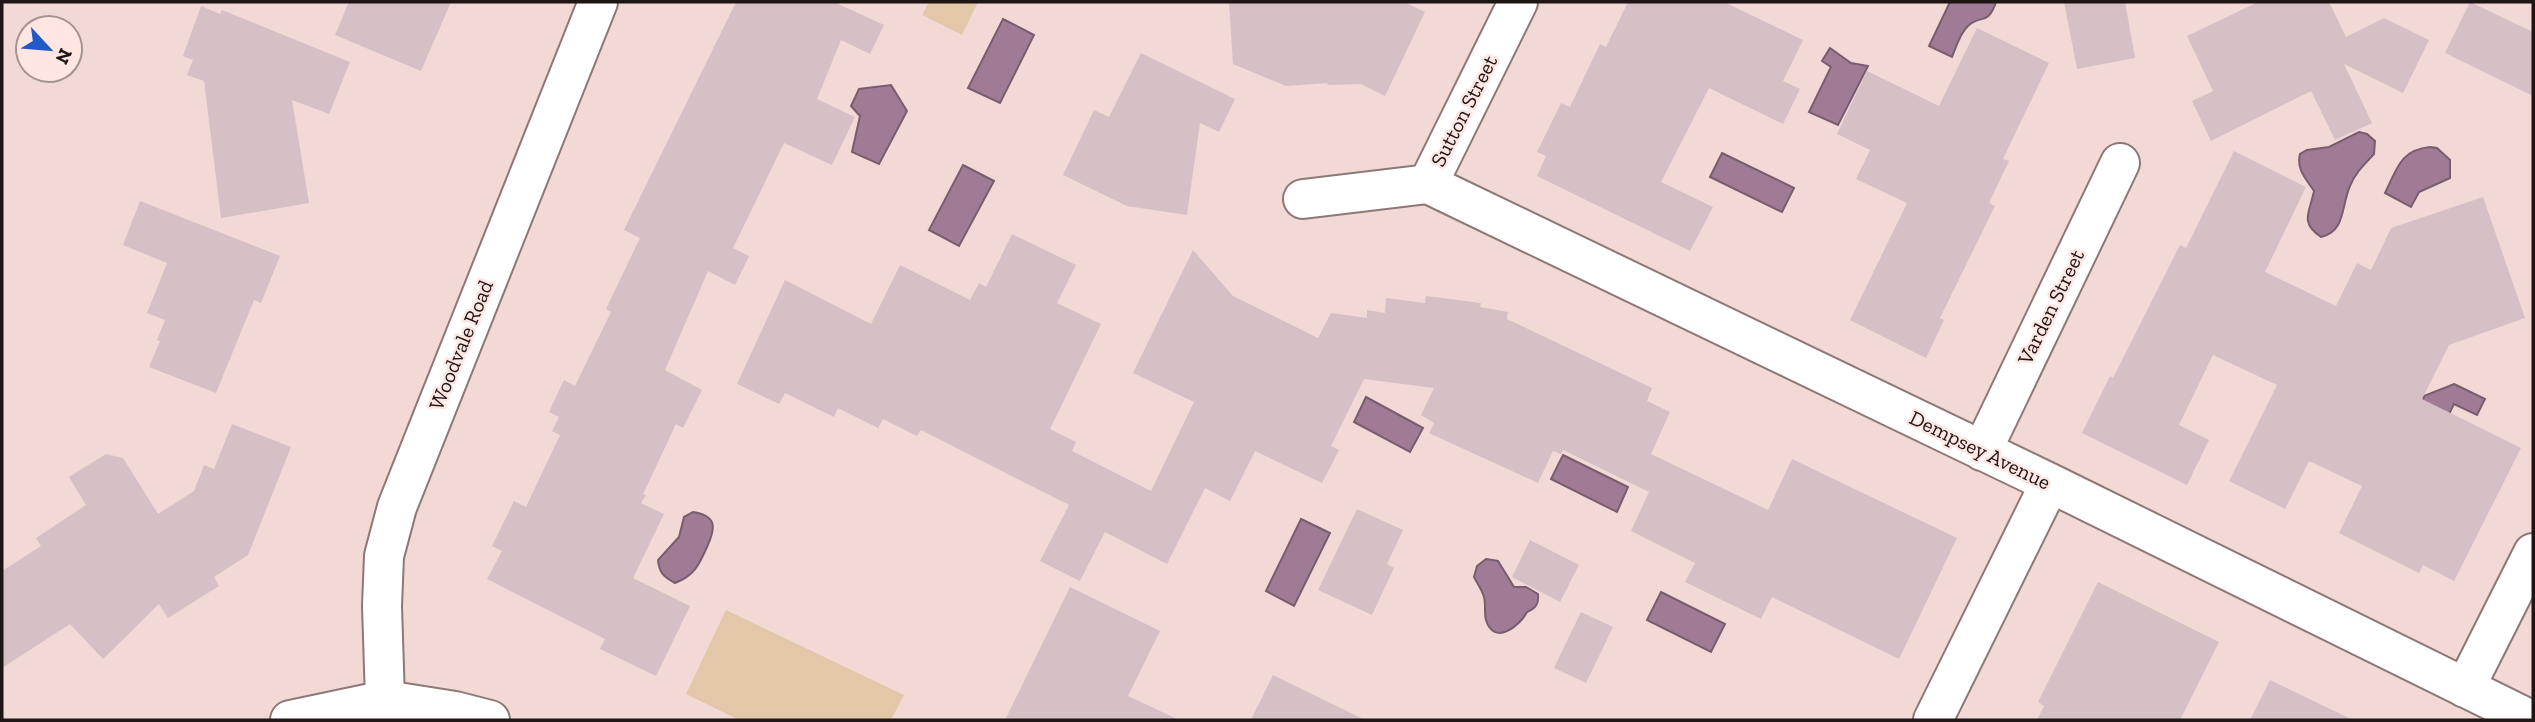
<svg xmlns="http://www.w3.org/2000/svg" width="2535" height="722" font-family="'Zilla Slab',serif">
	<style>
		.green { fill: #e2c8a8 }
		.water { fill: #9f7b96; stroke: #785d6f; stroke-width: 2 }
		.building { fill: #d6bfc5 }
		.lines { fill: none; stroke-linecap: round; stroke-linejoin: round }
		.minor-casing { stroke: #8e7876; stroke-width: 42 }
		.tertiary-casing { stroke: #8e7876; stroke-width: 42 }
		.minor { stroke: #fff; stroke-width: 38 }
		.tertiary { stroke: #fff; stroke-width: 38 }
		.labels { text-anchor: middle; stroke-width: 5; stroke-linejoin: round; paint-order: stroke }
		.street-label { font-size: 21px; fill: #1e1615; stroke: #ffe6e3 }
	</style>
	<rect width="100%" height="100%" fill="#f2d9d6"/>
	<path class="green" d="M 929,2 L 978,2 L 962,35 L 922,15 Z
		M 726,610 L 904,695 L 891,720 L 739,720 L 686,694 Z"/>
	<path class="water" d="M 1950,2 L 1996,2 C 1988,26 1981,14 1968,26 C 1960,33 1956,47 1952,57 L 1929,46 Z
		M 1003,19 L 1034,35 L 1000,103 L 968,88 Z
		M 1830,48 L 1851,63 L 1868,66 L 1838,125 L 1809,112 L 1831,67 L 1822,61 Z
		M 891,85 L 907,111 L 879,164 L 852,152 L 860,116 L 851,106 L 859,89 Z
		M 2359,132 L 2367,134 L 2375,141 L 2374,154 C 2365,164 2355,173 2350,186 C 2341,206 2346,231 2321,237 C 2299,222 2310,212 2314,191 C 2306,179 2296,169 2300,154 L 2307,150 L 2329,147 Z
		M 2430,147 L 2437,148 L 2450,160 L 2450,178 L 2419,192 L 2411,207 L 2385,193 C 2397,169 2400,150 2430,147 Z
		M 1722,153 L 1794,188 L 1782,212 L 1710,177 Z
		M 963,165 L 994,181 L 959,246 L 929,230 Z
		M 2454,384 L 2485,399 L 2477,415 L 2454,404 L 2447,418 L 2422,404 L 2424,396 Z
		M 1366,397 L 1423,428 L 1410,452 L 1354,422 Z
		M 1563,455 L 1628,487 L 1617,512 L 1551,479 Z
		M 693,512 C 717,516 716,527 707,547 C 699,565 694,576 675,583 C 664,577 659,573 658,560 L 679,537 L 684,517 Z
		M 1301,519 L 1330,533 L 1294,606 L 1266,591 Z
		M 1486,559 L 1498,561 L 1514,587 L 1526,587 L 1538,594 C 1539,604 1536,608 1527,612 C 1519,627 1494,646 1486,620 C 1484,613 1486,604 1484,597 C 1482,590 1477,583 1474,577 L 1477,566 Z
		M 1661,592 L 1725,624 L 1711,652 L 1647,620 Z"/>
	<path class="building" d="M 349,2 L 451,2 L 421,71 L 335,35 Z
		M 736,2 L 834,2 L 884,25 L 870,54 L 841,40 L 817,99 L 855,117 L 832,165 L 784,143 L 733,248 L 749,256 L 735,285 L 708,271 L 665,370 L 702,390 L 683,428 L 676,424 L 643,494 L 646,495 L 641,503 L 664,514 L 633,578 L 690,606 L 656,676 L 600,649 L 605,639 L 487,579 L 502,551 L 492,546 L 514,501 L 526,507 L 560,435 L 552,431 L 559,417 L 549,412 L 564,380 L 575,386 L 611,312 L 606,309 L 640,238 L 624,230 Z
		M 1229,2 L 1404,2 L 1425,12 L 1385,96 L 1361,84 L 1327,85 L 1328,83 L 1286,86 L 1233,64 Z
		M 1628,2 L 1724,2 L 1803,40 L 1783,81 L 1800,89 L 1783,124 L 1709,88 L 1661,182 L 1713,207 L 1690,251 L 1537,176 L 1546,156 L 1537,152 L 1561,103 L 1570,107 L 1600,44 L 1606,47 Z
		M 2064,2 L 2125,2 L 2135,58 L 2077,69 Z
		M 2258,2 L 2329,2 L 2346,37 L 2384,18 L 2429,40 L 2403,93 L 2344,64 L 2372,123 L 2335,140 L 2311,91 L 2211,141 L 2192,101 L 2213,91 L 2187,36 Z
		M 2470,2 L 2533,32 L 2533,96 L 2445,53 Z
		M 201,6 L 220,14 L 222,10 L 350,62 L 329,114 L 292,100 L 309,203 L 221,218 L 204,81 L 187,75 L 193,60 L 183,56 Z
		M 1977,28 L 2049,63 L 2003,159 L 2009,161 L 1989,203 L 1995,206 L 1940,318 L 1944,320 L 1926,358 L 1850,320 L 1907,203 L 1856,179 L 1870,150 L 1837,134 L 1867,71 L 1939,106 Z
		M 1141,53 L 1235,99 L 1219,132 L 1200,123 L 1187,215 L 1127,206 L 1063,175 L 1094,110 L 1109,117 Z
		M 2234,151 L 2306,187 L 2265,272 L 2336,306 L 2357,263 L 2371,270 L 2391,228 L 2483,197 L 2525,318 L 2449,345 L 2422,399 L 2521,448 L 2454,581 L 2423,565 L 2419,573 L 2339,533 L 2362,486 L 2309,461 L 2285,509 L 2229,481 L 2277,385 L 2213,355 L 2179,425 L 2209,440 L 2187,485 L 2082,433 L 2110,376 L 2113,378 L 2180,245 L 2186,248 Z
		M 140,201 L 280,256 L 261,303 L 254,300 L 216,393 L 149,367 L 160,341 L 157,340 L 165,320 L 147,313 L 167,263 L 123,245 Z
		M 1012,234 L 1076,265 L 1057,303 L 1101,324 L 1050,429 L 1076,442 L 1072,451 L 1151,491 L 1194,402 L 1133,373 L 1193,250 L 1233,296 L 1318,338 L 1331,313 L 1367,318 L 1367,310 L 1385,313 L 1386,298 L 1425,303 L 1426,296 L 1481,303 L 1480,307 L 1508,312 L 1507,319 L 1652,388 L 1647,401 L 1670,412 L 1651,454 L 1768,510 L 1792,459 L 1957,538 L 1899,659 L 1772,597 L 1761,619 L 1685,582 L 1695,563 L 1631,531 L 1649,492 L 1563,450 L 1561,454 L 1553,451 L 1538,483 L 1429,433 L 1434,423 L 1421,415 L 1434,388 L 1364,379 L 1331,446 L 1339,450 L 1322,483 L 1255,451 L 1230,501 L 1205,488 L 1167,564 L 1105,532 L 1080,581 L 1040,561 L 1069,505 L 921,430 L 917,436 L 883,419 L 878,428 L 838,408 L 834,417 L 785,393 L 779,404 L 737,384 L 785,280 L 871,324 L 900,265 L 970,300 L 979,283 L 986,287 Z
		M 232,424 L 291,447 L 248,555 L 214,577 L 219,586 L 168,618 L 159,604 L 103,659 L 70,624 L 2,668 L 2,571 L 41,546 L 36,538 L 86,505 L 69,477 L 106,454 L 123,458 L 158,514 L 194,491 L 204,465 L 214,469 Z
		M 1357,509 L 1403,530 L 1387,564 L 1394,568 L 1372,615 L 1318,590 Z
		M 1530,540 L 1579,565 L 1560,602 L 1512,577 Z
		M 2098,582 L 2219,642 L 2180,720 L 2037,720 L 2044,706 L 2038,702 Z
		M 1070,587 L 1160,631 L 1128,696 L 1179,720 L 1005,720 Z
		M 1581,612 L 1613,627 L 1586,683 L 1554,668 Z
		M 1273,675 L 1365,720 L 1251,720 Z
		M 2270,680 L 2353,720 L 2250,720 Z"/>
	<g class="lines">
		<g class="minor-casing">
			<path id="minor" d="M 1428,184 L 2050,483 L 2531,720
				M 1303,199 L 1428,184 L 1518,2
				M 1982,451 L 2120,163
				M 2465,688 L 2533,553
				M 490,720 L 455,711 L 385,700 L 382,606 L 384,556 L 397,507 L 598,2
				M 1933,720 L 2050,483"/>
		</g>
		<g class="tertiary-casing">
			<path id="tertiary" d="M 290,720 L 385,700"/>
		</g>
		<use href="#minor" class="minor"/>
		<use href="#tertiary" class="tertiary"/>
	</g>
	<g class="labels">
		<g class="street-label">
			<text transform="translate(1464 111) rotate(-63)" y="7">Sutton Street</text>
			<text transform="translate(2051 307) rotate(-64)" y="7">Varden Street</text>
			<text transform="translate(461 345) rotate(-68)" y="7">Woodvale Road</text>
			<text transform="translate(1980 450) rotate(26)" y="7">Dempsey Avenue</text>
		</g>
	</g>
	<rect width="2535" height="722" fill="none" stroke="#1e1615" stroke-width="7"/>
	<g transform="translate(49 49) rotate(116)"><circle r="33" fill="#ffe6e3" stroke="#a59391" stroke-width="2"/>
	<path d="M0-5L12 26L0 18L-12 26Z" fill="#2159c6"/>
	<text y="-10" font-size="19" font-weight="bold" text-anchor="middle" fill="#1e1615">N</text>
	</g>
</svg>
